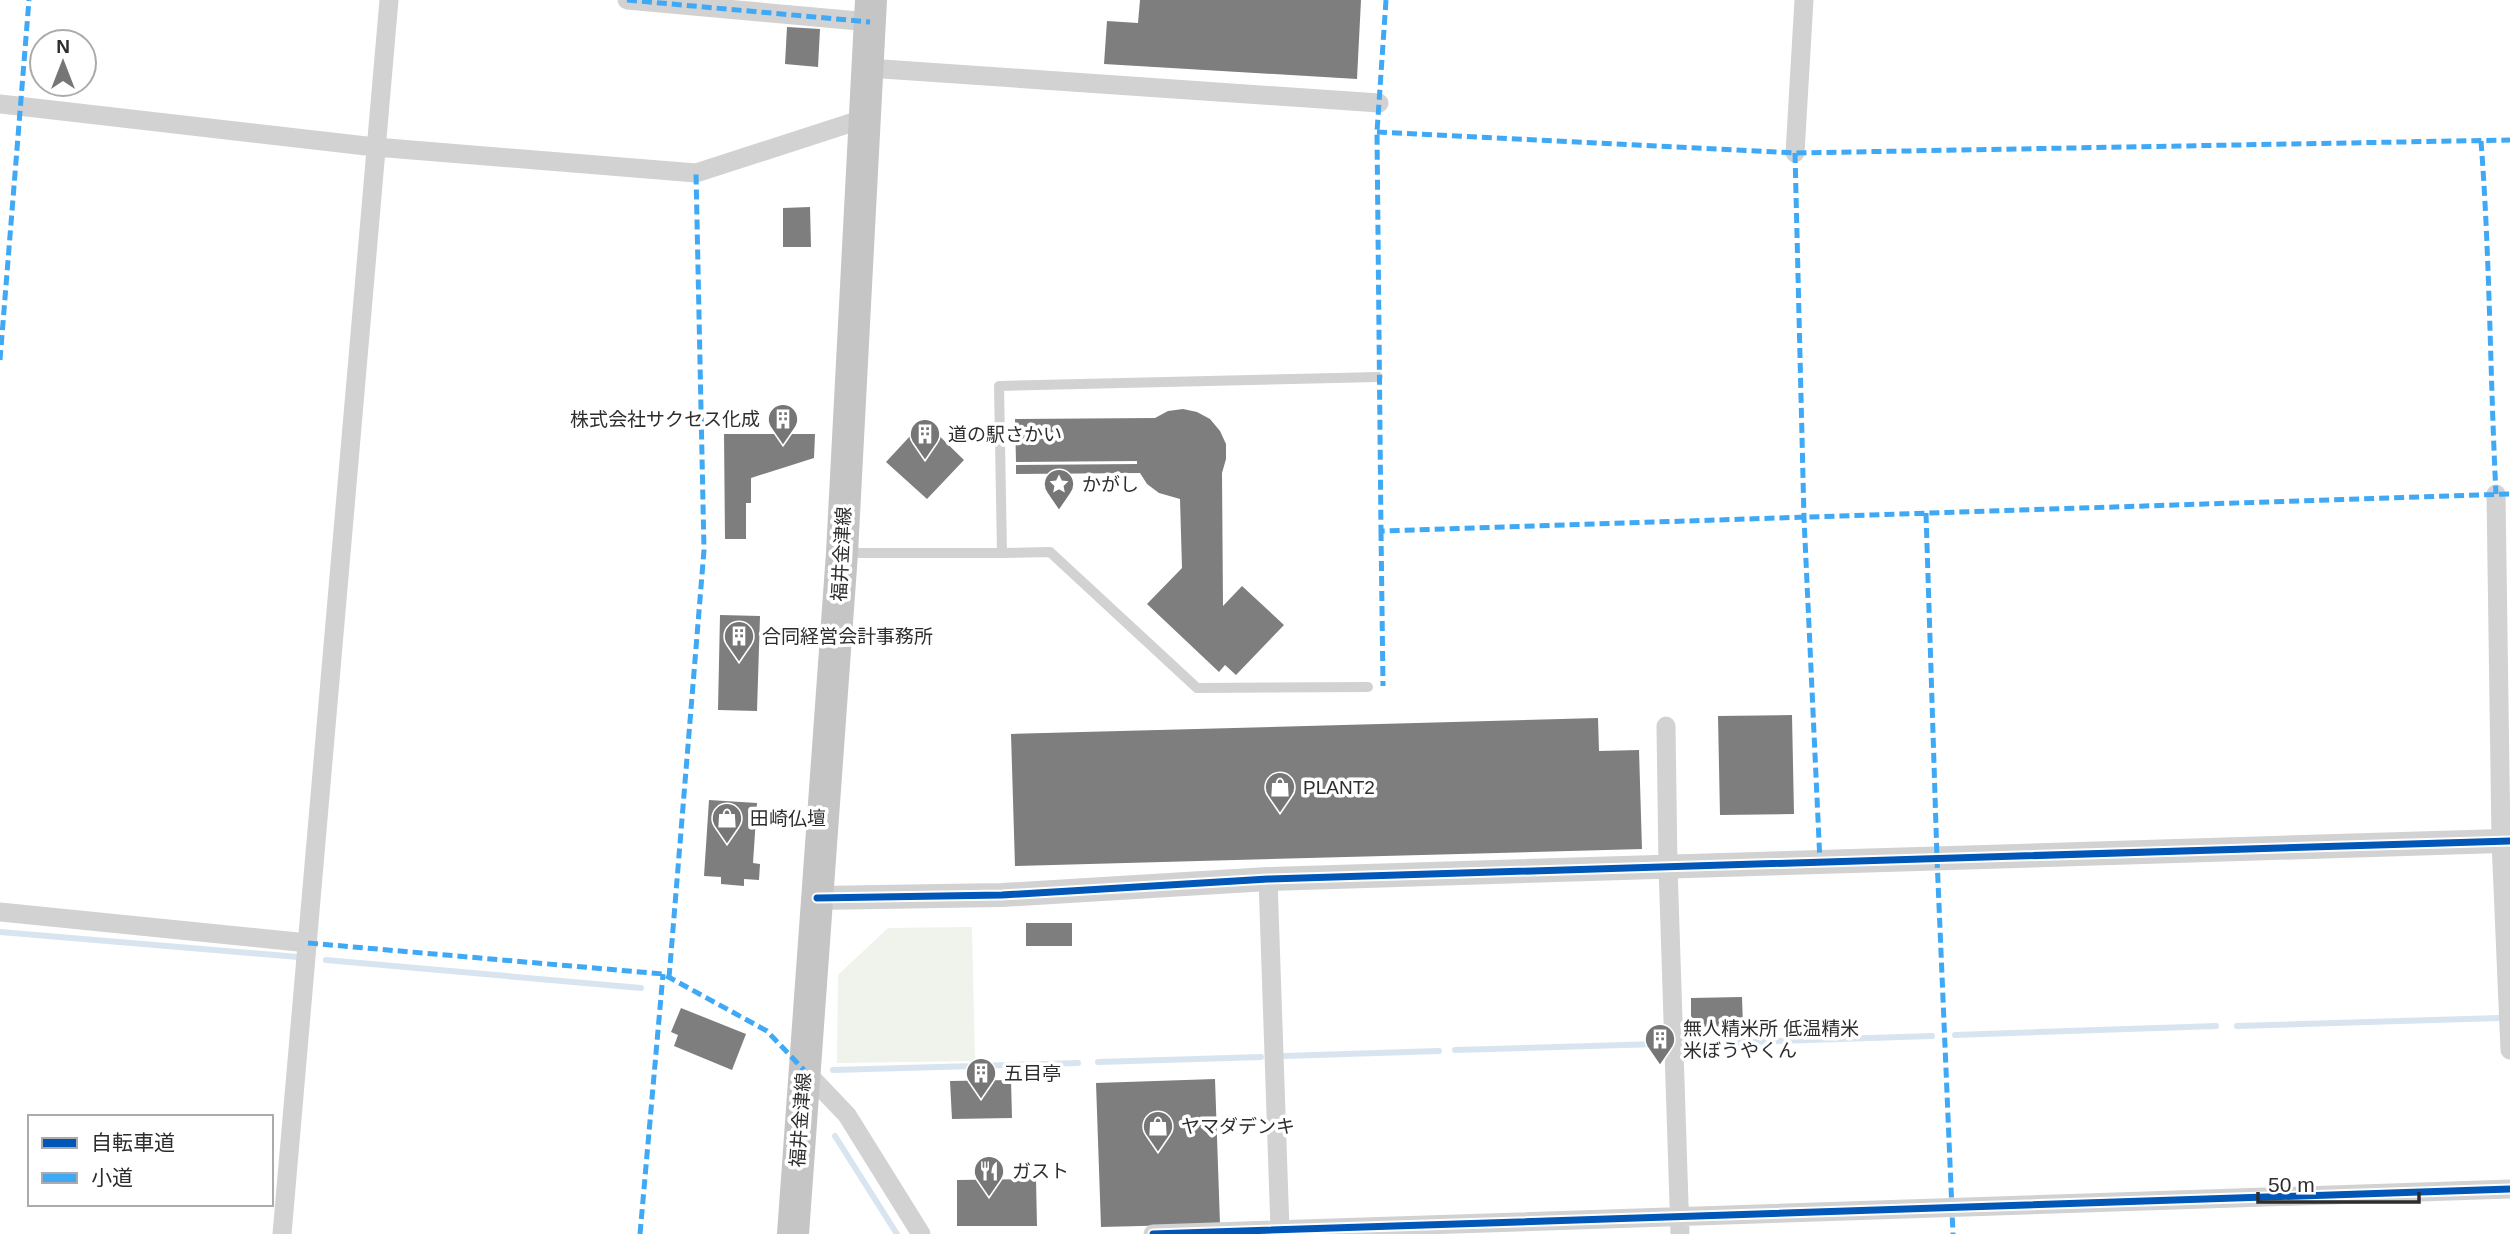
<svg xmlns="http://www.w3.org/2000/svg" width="2510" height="1234" font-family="Helvetica,'Noto Sans JP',sans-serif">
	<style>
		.green { fill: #eff3eb }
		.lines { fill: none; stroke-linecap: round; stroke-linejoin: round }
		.stream { stroke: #d8e5f0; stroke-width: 6 }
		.building { fill: #7e7e7e }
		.service { stroke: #d2d2d2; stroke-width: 10 }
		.minor { stroke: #d2d2d2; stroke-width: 19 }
		.tertiary { stroke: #d2d2d2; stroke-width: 24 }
		.primary { stroke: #c5c5c5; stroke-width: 32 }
		.quiet { stroke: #3fa9f5; stroke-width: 5; stroke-dasharray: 10 5; stroke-linecap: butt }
		.cycleway-casing { stroke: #fff; stroke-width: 11 }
		.cycleway { stroke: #0057b8; stroke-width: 7 }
		.labels { text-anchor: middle; stroke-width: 7; stroke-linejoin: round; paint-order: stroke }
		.poi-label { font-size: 19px; fill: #2d2d2d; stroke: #fff; text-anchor: start }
		.street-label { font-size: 19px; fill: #2d2d2d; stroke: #fff }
	</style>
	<rect width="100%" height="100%" fill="#fff"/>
	<path class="green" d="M 972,927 L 975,1061 L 837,1063 L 838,975 L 888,928 Z"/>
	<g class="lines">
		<path class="stream" d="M 0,932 L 298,957
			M 326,960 L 641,988
			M 2237,1026 L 2499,1018
			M 1955,1035 L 2216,1026
			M 1687,1044 L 1932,1036
			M 1455,1050 L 1658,1044
			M 1284,1056 L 1439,1051
			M 1098,1062 L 1261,1057
			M 833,1070 L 1078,1063
			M 835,1136 L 897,1234"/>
	</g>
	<path class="building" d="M 1140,0 L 1361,0 L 1357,79 L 1104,64 L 1107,21 L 1138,23 Z
		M 787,27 L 820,29 L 818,67 L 785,64 Z
		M 810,207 L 811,247 L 783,247 L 783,208 Z
		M 1183,409 L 1197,412 L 1210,419 L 1220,431 L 1226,444 L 1226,459 L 1222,473 L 1223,606 L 1242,586 L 1284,625 L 1236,675 L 1225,665 L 1219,672 L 1147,604 L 1182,568 L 1180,499 L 1159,493 L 1147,484 L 1140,473 L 1016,474 L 1016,465 L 1137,464 L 1137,461 L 1016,462 L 1015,419 L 1155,418 L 1168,411 Z
		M 924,421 L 964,460 L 927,499 L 886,462 Z
		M 724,434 L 815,434 L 814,458 L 751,478 L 751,503 L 746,503 L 746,539 L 725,539 Z
		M 720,615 L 760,616 L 757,711 L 718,710 Z
		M 1792,715 L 1794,814 L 1720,815 L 1718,716 Z
		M 1598,718 L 1599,751 L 1639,750 L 1642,849 L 1015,866 L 1011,734 Z
		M 709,800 L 757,803 L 753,863 L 760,864 L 759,880 L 744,879 L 744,886 L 721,884 L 721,877 L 704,876 Z
		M 1026,923 L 1072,923 L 1072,946 L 1026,946 Z
		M 1742,997 L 1743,1026 L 1691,1027 L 1691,998 Z
		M 681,1008 L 746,1034 L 732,1070 L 674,1046 L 678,1035 L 671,1032 Z
		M 1215,1079 L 1220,1224 L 1101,1227 L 1096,1083 Z
		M 1011,1080 L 1012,1118 L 952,1119 L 950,1081 Z
		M 1036,1179 L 1037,1226 L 957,1226 L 957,1180 Z"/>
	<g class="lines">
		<path class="service" d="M 845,553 L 1002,553 L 999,386 L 1378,377
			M 1002,553 L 1050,552 L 1197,688 L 1368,687"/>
		<path class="minor" d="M 627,0 L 870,22
			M 868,68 L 1379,103
			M 0,104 L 375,147 L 696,173 L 866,118
			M 1795,153 L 1804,0
			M 2496,494 L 2501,841 L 2510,1050
			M 1666,726 L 1668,866 L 1680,1234
			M 1268,879 L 1280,1230
			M 0,912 L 308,943
			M 804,1070 L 847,1115 L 921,1234
			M 282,1234 L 389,0
			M 1153,1234 L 2510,1189"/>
		<path class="tertiary" d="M 817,898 L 1002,895 L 1268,879 L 2501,841"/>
		<path class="primary" d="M 793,1234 L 842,553 L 871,0"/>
		<path class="quiet" d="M 627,0 L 870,22
			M 1386,0 L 1377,132 L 1381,531 L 2510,494
			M 1377,132 L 1795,153 L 2510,140
			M 2481,141 C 2490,258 2490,376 2496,494
			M 1795,153 L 1804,518 L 1820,862
			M 0,360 L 29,0
			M 1926,513 L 1937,858 L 1953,1234
			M 1381,531 L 1383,686
			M 308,943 L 663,974 L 767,1031 L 804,1070
			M 669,978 L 704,550 L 696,173
			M 640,1234 L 663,974"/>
		<g class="cycleway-casing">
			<path id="cycleway" d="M 817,898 L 1002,895 L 1268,879 L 2510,841
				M 1153,1234 L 2510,1189"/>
		</g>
		<use href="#cycleway" class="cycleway"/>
	</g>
	<defs>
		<g id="building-pin" transform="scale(1.575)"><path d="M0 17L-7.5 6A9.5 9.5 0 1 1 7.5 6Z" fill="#767676" stroke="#fff"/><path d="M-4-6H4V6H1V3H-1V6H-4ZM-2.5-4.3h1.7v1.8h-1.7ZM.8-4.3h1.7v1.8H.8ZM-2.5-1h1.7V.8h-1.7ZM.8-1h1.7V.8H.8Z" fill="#fff"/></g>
		<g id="sight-pin" transform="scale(1.575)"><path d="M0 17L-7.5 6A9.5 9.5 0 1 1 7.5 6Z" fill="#767676" stroke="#fff"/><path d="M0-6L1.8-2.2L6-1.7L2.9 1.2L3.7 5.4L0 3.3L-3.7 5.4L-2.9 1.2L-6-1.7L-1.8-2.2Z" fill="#fff"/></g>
		<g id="shop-pin" transform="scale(1.575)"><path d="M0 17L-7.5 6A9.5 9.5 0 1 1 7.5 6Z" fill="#767676" stroke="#fff"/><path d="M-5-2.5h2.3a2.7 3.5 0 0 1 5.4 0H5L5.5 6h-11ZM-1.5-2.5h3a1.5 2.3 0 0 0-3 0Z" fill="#fff"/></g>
		<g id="restaurant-pin" transform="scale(1.575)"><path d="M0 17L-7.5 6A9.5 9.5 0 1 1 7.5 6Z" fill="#767676" stroke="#fff"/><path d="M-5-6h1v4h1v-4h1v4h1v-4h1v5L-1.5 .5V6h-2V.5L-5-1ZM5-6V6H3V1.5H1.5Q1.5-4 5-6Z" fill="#fff"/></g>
	</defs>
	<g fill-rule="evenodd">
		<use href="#building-pin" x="783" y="419"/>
		<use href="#building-pin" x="925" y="434"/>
		<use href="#sight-pin" x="1059" y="484"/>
		<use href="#building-pin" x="739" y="636"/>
		<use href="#shop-pin" x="1280" y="787"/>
		<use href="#shop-pin" x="727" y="818"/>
		<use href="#building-pin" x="1660" y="1039"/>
		<use href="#building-pin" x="981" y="1073"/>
		<use href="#shop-pin" x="1158" y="1126"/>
		<use href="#restaurant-pin" x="989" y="1171"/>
	</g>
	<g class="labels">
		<g class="poi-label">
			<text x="760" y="426" text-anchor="end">株式会社サクセス化成</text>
			<text x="948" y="441">道の駅さかい</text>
			<text x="1082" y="491">かがし</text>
			<text x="762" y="643">合同経営会計事務所</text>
			<text x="1303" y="794">PLANT2</text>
			<text x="750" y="825">田崎仏壇</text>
			<text x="1683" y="1035">無人精米所 低温精米<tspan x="1683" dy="22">米ぼうやくん</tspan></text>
			<text x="1004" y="1080">五目亭</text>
			<text x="1181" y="1133">ヤマダデンキ</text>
			<text x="1012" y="1178">ガスト</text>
		</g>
		<g class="street-label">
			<text transform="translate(841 554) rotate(-87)" y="7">福井金津線</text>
			<text transform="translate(800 1120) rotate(-86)" y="7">福井金津線</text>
		</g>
	</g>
	<rect x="28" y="1115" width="245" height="91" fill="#ffffff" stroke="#ababab" stroke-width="2"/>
	<rect x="42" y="1138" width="35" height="10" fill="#0057b8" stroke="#ababab" stroke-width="2"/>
	<text x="91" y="1150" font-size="21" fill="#2d2d2d">自転車道</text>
	<rect x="42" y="1173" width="35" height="10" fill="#3fa9f5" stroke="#ababab" stroke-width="2"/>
	<text x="91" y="1185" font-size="21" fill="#2d2d2d">小道</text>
	<g transform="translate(63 63)"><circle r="33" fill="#ffffff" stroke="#ababab" stroke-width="2"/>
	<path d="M0-5L12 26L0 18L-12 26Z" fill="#767676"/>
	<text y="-10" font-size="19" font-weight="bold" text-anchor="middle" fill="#2d2d2d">N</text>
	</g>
	<path d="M2258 1192v10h161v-10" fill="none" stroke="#2d2d2d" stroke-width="3.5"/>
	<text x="2268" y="1192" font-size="21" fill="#2d2d2d" stroke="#ffffff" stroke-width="5" paint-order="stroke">50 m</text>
</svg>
